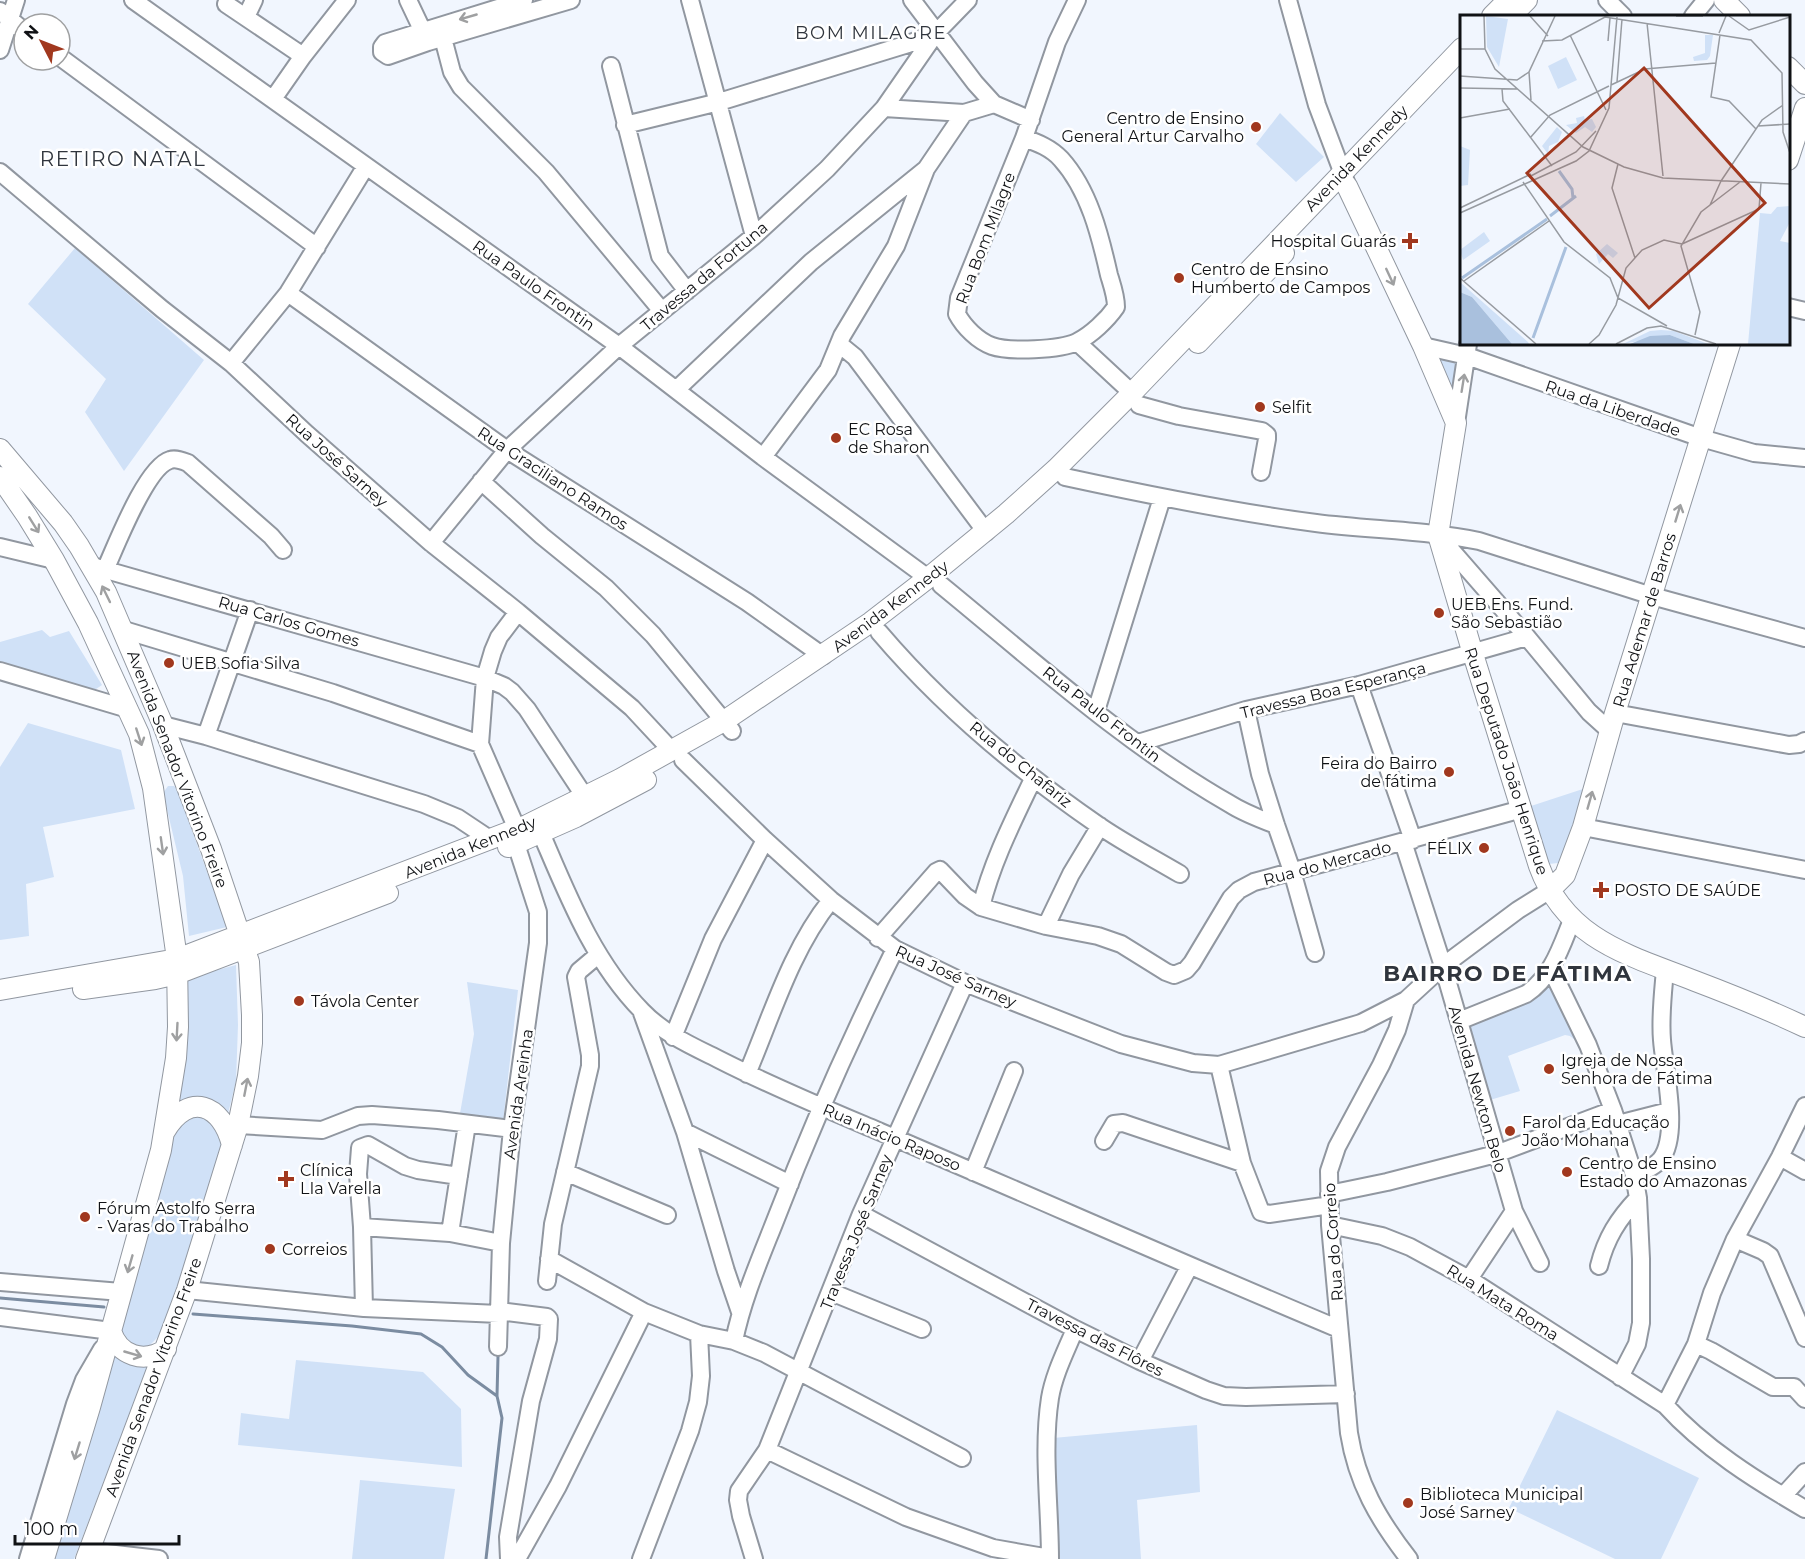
<svg xmlns="http://www.w3.org/2000/svg" width="1805" height="1559" font-family="Montserrat,sans-serif">
	<style>
		.green { fill: #d0e1f7 }
		.lines { fill: none; stroke-linecap: round; stroke-linejoin: round }
		.stream { stroke: #7b8ca1; stroke-width: 3 }
		.minor-casing { stroke: #9197a0; stroke-width: 20 }
		.major-casing { stroke: #9197a0; stroke-width: 22 }
		.minor { stroke: #fff; stroke-width: 16 }
		.major { stroke: #fff; stroke-width: 20 }
		.oneway { stroke: #9fa0a1 }
		.poi-dot { fill: #a1381e; stroke: #fff; stroke-width: 2 }
		.labels { text-anchor: middle; stroke-width: 5; stroke-linejoin: round; paint-order: stroke }
		.poi-label { font-size: 16px; fill: #101215; stroke: #fff; text-anchor: start }
		.street-label { font-size: 16px; fill: #101215; stroke: #fff }
		.neighbourhood-label { font-size: 18px; letter-spacing: 1.5px; fill: #30353d; stroke: #fff }
		.quarter-label { font-size: 20px; letter-spacing: 1.5px; fill: #30353d; stroke: #fff }
		.district-label { font-size: 22px; font-weight: bold; letter-spacing: 1.5px; fill: #30353d; stroke: #fff }
		.inset-river { fill: none; stroke: #a9c0dd; stroke-width: 3 }
		.inset-road { fill: none; stroke: #979ba1; stroke-width: 1.5 }
		.view { fill: #a1381e; fill-opacity: 0.15; stroke: #a1381e; stroke-width: 3 }
		.inset-edge { fill: none; stroke: #101215; stroke-width: 3 }
	</style>
	<rect width="100%" height="100%" fill="#f1f6fe"/>
	<path class="green" d="M 1280,113 L 1324,157 L 1296,182 L 1256,144 Z
		M 75,248 L 204,360 L 124,471 L 85,412 L 106,379 L 28,304 Z
		M 1433,351 L 1460,358 L 1454,396 Z
		M 42,630 L 50,637 L 69,631 L 102,685 L 93,691 L 0,665 L 0,642 Z
		M 28,723 L 121,750 L 135,809 L 43,827 L 54,877 L 26,884 L 29,936 L 0,940 L 0,767 Z
		M 168,786 L 174,786 L 177,789 L 227,927 L 189,936 L 183,876 L 163,793 Z
		M 1589,787 L 1566,862 L 1549,864 L 1531,806 Z
		M 236,965 L 238,1025 L 236,1081 L 227,1118 L 177,1106 L 184,1039 L 187,978 Z
		M 467,982 L 518,990 L 503,1122 L 459,1119 L 474,1034 Z
		M 1549,985 L 1579,1038 L 1575,1040 L 1570,1036 L 1565,1035 L 1508,1056 L 1520,1091 L 1490,1100 L 1466,1028 L 1539,997 L 1546,986 Z
		M 191,1113 L 212,1118 L 223,1150 L 163,1332 L 149,1346 L 134,1348 L 119,1331 L 159,1197 L 172,1140 L 175,1130 Z
		M 114,1350 L 150,1361 L 74,1559 L 54,1559 Z
		M 296,1360 L 423,1372 L 461,1409 L 462,1467 L 238,1445 L 241,1413 L 289,1419 Z
		M 1557,1410 L 1699,1478 L 1661,1559 L 1615,1559 L 1509,1508 Z
		M 1197,1425 L 1200,1492 L 1137,1500 L 1141,1559 L 1057,1559 L 1053,1438 Z
		M 360,1480 L 455,1489 L 444,1559 L 352,1559 Z"/>
	<g class="lines">
		<path class="stream" d="M 0,1298 L 104,1307
			M 193,1314 L 352,1326 L 421,1334 L 442,1347 L 468,1375 L 497,1396
			M 486,1559 L 502,1418 L 497,1396 L 498,1356"/>
		<g class="minor-casing">
			<path id="minor" d="M 133,0 L 619,346 L 763,457 L 928,578
				M 408,0 L 427,40
				M 524,0 L 385,43 L 382,47 L 382,52 L 388,56 L 428,42 L 571,0
				M 690,0 L 754,236
				M 912,0 L 975,83 L 994,104 L 1031,120
				M 1077,0 L 1057,42 L 1024,138 L 959,298 L 957,314 C 964,327 978,341 992,346 C 1009,352 1060,350 1077,342 L 1132,393
				M 1288,0 L 1317,105 L 1346,182
				M 1607,0 L 1623,16
				M 226,4 L 303,56
				M 0,11 L 24,31
				M 1693,16 L 1706,0
				M 246,17 L 254,0
				M 443,38 L 452,72 L 461,87 L 546,172 L 662,311
				M 0,50 L 16,0
				M 60,57 L 317,247
				M 611,66 L 660,256 L 687,291
				M 273,99 L 303,56 L 347,0
				M 884,108 L 964,113 L 994,104
				M 625,125 L 719,102 L 908,44 L 936,33
				M 1024,138 C 1038,143 1051,148 1061,159 C 1089,190 1100,235 1109,275 C 1112,285 1116,296 1116,307 C 1107,320 1091,335 1077,342
				M 0,172 L 162,309 L 231,363 L 307,434 L 431,543 L 518,612 L 632,708 L 672,751
				M 288,293 L 507,450 L 747,602 L 823,656
				M 1788,307 L 1805,311
				M 839,344 L 855,357 L 986,532
				M 1423,346 L 1467,356 L 1701,438 L 1754,453 L 1805,458
				M 231,363 L 288,293 L 366,166
				M 676,390 L 811,262 L 926,169 L 964,113
				M 1139,405 L 1179,416 L 1262,431 L 1267,435 L 1267,439 L 1261,472
				M 1456,423 L 1468,344
				M 763,457 L 828,370 L 842,336 L 896,246 L 926,169
				M 1065,477 C 1148,495 1232,512 1316,523 C 1370,530 1426,530 1479,541 L 1652,596 L 1805,638
				M 481,481 L 542,536 L 606,588 L 653,635 L 732,731
				M 1439,536 L 1527,637 L 1589,712 L 1610,731
				M 431,543 L 507,450 L 619,346 L 754,236 L 827,169 L 884,108 L 936,33 L 968,0
				M 0,547 L 54,560
				M 92,566 L 485,678 L 504,686 L 512,692 L 527,709 L 585,797
				M 105,570 C 116,546 146,467 170,460 C 176,458 183,461 188,463 L 271,536 L 283,550
				M 941,585 C 1034,661 1125,744 1230,804 C 1244,813 1260,819 1276,825
				M 124,630 L 333,693 L 480,744
				M 879,632 C 942,706 1018,770 1098,825 C 1124,843 1153,858 1180,874
				M 0,671 L 128,709
				M 1359,685 L 1413,840
				M 1246,710 L 1260,774 L 1276,825 L 1292,871 L 1315,953
				M 1096,711 L 1162,498
				M 1615,713 L 1789,745 L 1799,744 L 1805,741
				M 163,725 L 206,736 L 424,804 L 458,818 L 491,840
				M 206,736 L 250,610
				M 1138,743 L 1246,710 L 1359,685 L 1527,637
				M 683,760 L 765,840 L 831,900 L 895,949 L 965,983 L 1121,1044 L 1193,1063 L 1219,1065 L 1361,1023 L 1406,1000
				M 1583,827 L 1805,870
				M 517,829 L 480,744 L 485,678 L 493,651 L 499,637 L 518,612
				M 541,833 C 568,896 593,961 642,1011 C 664,1034 692,1046 720,1060 C 771,1086 824,1108 876,1130 C 1031,1196 1184,1264 1339,1329
				M 1403,842 L 1443,966 L 1514,1211 L 1540,1263
				M 981,907 C 992,862 1013,821 1033,779
				M 1046,926 L 1071,874 L 1100,826
				M 878,938 L 936,872 L 940,870 L 965,896 L 981,907 L 1046,926 L 1098,936 L 1121,944 L 1166,972 L 1174,975 L 1186,970 L 1192,963 L 1231,898 L 1239,890 L 1254,882 L 1522,809
				M 1551,969 L 1588,1045 L 1613,1110 L 1634,1175 L 1638,1198 L 1641,1259 L 1641,1323 L 1637,1344 L 1620,1377
				M 642,1013 L 685,1132 L 726,1271 L 740,1312
				M 1459,1021 L 1526,994 C 1552,977 1561,947 1572,920
				M 673,1037 L 713,939 L 765,840
				M 1219,1065 L 1242,1163 L 1261,1212 L 1269,1214 L 1330,1205
				M 747,1074 C 772,1015 791,950 831,900
				M 1618,1124 L 1669,1111
				M 238,1125 L 322,1130 L 358,1116 L 372,1115 L 438,1120 L 512,1129
				M 685,1132 L 790,1184
				M 1104,1141 L 1114,1124 L 1123,1123 L 1242,1163
				M 1780,1157 L 1805,1171
				M 565,1172 L 667,1215
				M 973,1172 L 1014,1071
				M 1634,1175 C 1643,1171 1655,1167 1661,1159 C 1680,1134 1664,1069 1662,1040 C 1660,1017 1663,993 1665,970
				M 1329,1194 L 1387,1182 L 1496,1154 L 1613,1110
				M 861,1214 L 1075,1329 L 1140,1361 L 1206,1390 L 1224,1396 L 1246,1397 L 1346,1394
				M 1330,1225 L 1382,1236 L 1410,1247 L 1469,1279 L 1665,1405 C 1704,1448 1755,1480 1805,1509
				M 362,1227 L 450,1233 L 501,1243
				M 450,1233 L 467,1124
				M 1735,1239 L 1763,1251 L 1770,1256 L 1805,1338
				M 549,1259 L 644,1312 L 699,1334 L 734,1341 L 764,1353 L 962,1458
				M 1599,1266 C 1606,1238 1618,1219 1638,1198
				M 1469,1279 L 1514,1211
				M 547,1281 L 553,1224 L 590,1066 L 590,1055 L 576,977 L 579,971 L 598,955
				M 0,1282 L 121,1292
				M 187,1290 L 364,1308 L 499,1314
				M 831,1292 L 922,1329
				M 364,1308 L 362,1227 L 358,1174 L 360,1148 L 368,1145 L 405,1166 L 418,1170 L 459,1176
				M 499,1311 L 547,1317 L 549,1319 L 548,1339 L 531,1401 L 508,1537 L 509,1559
				M 0,1317 L 111,1331
				M 734,1341 C 743,1297 761,1257 777,1216 C 812,1125 852,1036 895,949
				M 1696,1344 L 1711,1351 L 1773,1387 L 1794,1387 L 1805,1399
				M 498,1347 L 501,1243 L 512,1129 L 538,943 L 538,912 L 516,844
				M 1140,1361 L 1189,1267
				M 1665,1405 L 1696,1344 L 1712,1293 L 1735,1239 L 1780,1157 L 1805,1106
				M 767,1450 L 906,1517 L 993,1548 L 1050,1558
				M 1783,1496 L 1805,1472
				M 89,1551 L 159,1559
				M 28,1559 L 75,1404 L 84,1380 L 102,1349
				M 517,1559 L 558,1486 L 644,1312
				M 641,1559 L 690,1431 L 698,1402 L 701,1376 L 699,1334
				M 754,1559 L 741,1516 L 738,1500 L 739,1491 L 767,1450 L 861,1214 L 965,983
				M 1050,1559 C 1050,1507 1042,1449 1050,1398 C 1054,1374 1066,1351 1075,1329
				M 1409,1559 C 1378,1519 1357,1483 1349,1433 L 1330,1225 L 1329,1171 L 1337,1147 L 1381,1065 L 1397,1030 L 1406,1000 L 1443,966 L 1518,910 L 1550,890"/>
		</g>
		<g class="major-casing">
			<path id="major" d="M 1724,0 L 1740,16
				M 1492,16 L 1508,0
				M 1511,16 L 1527,0
				M 1788,67 L 1805,84
				M 1788,160 L 1805,108
				M 1347,186 L 1423,346 L 1456,423 L 1438,535 L 1473,654 L 1539,866 C 1566,940 1629,955 1695,981 C 1732,995 1769,1010 1805,1027
				M 1198,343 L 1284,253
				M 0,449 L 63,523 L 79,546 L 106,592 L 163,725 L 211,849 L 249,962 L 252,1015 L 252,1043 L 248,1076 L 238,1125 L 187,1290 L 86,1559
				M 0,477 L 27,516 L 54,560 L 88,623 L 139,734 L 153,788 L 177,959 L 178,1027 L 176,1058 L 161,1150 L 90,1407 L 44,1559
				M 508,847 L 576,817 L 646,780
				M 1550,890 L 1565,875 L 1583,827 L 1615,713 L 1730,344
				M 83,989 L 155,979 L 177,974 L 388,893
				M 0,990 L 177,959 L 527,825 L 620,779 L 724,721 L 871,622 L 928,578 L 1006,514 L 1056,469 L 1132,393 L 1462,48
				M 165,1131 C 189,1091 222,1104 232,1145
				M 111,1331 C 119,1356 144,1364 166,1349"/>
		</g>
		<use href="#minor" class="minor"/>
		<use href="#major" class="major"/>
	</g>
	<defs><path id="oneway-shaft" d="M-6 0H5M1.5-3L5.5 0L1.5 3" fill="none" stroke-width="1.6" stroke-linecap="round" stroke-linejoin="round" transform="scale(1.5)"/></defs>
	<g class="oneway">
		<use href="#oneway-shaft" transform="translate(468 17) rotate(164)"/>
		<use href="#oneway-shaft" transform="translate(1390 277) rotate(65)"/>
		<use href="#oneway-shaft" transform="translate(1463 383) rotate(-81)"/>
		<use href="#oneway-shaft" transform="translate(1678 513) rotate(-73)"/>
		<use href="#oneway-shaft" transform="translate(34 525) rotate(58)"/>
		<use href="#oneway-shaft" transform="translate(106 594) rotate(-116)"/>
		<use href="#oneway-shaft" transform="translate(139 737) rotate(72)"/>
		<use href="#oneway-shaft" transform="translate(1590 800) rotate(-74)"/>
		<use href="#oneway-shaft" transform="translate(162 846) rotate(82)"/>
		<use href="#oneway-shaft" transform="translate(177 1032) rotate(93)"/>
		<use href="#oneway-shaft" transform="translate(246 1087) rotate(-79)"/>
		<use href="#oneway-shaft" transform="translate(130 1264) rotate(106)"/>
		<use href="#oneway-shaft" transform="translate(133 1354) rotate(16)"/>
		<use href="#oneway-shaft" transform="translate(77 1451) rotate(107)"/>
	</g>
	<g class="poi-dot">
		<circle cx="1256" cy="127" r="6"/>
		<path d="M1407 232h6v6h6v6h-6v6h-6v-6h-6v-6h6z"/>
		<circle cx="1179" cy="278" r="6"/>
		<circle cx="1260" cy="407" r="6"/>
		<circle cx="836" cy="438" r="6"/>
		<circle cx="1439" cy="613" r="6"/>
		<circle cx="169" cy="663" r="6"/>
		<circle cx="1449" cy="772" r="6"/>
		<circle cx="1484" cy="848" r="6"/>
		<path d="M1598 881h6v6h6v6h-6v6h-6v-6h-6v-6h6z"/>
		<circle cx="299" cy="1001" r="6"/>
		<circle cx="1549" cy="1069" r="6"/>
		<circle cx="1510" cy="1131" r="6"/>
		<circle cx="1567" cy="1172" r="6"/>
		<path d="M283 1170h6v6h6v6h-6v6h-6v-6h-6v-6h6z"/>
		<circle cx="85" cy="1217" r="6"/>
		<circle cx="270" cy="1249" r="6"/>
		<circle cx="1408" cy="1503" r="6"/>
	</g>
	<g class="labels">
		<g class="poi-label">
			<text x="1244" y="124" text-anchor="end">Centro de Ensino<tspan x="1244" dy="18">General Artur Carvalho</tspan></text>
			<text x="1396" y="247" text-anchor="end">Hospital Guarás</text>
			<text x="1191" y="275">Centro de Ensino<tspan x="1191" dy="18">Humberto de Campos</tspan></text>
			<text x="1272" y="413">Selfit</text>
			<text x="848" y="435">EC Rosa<tspan x="848" dy="18">de Sharon</tspan></text>
			<text x="1451" y="610">UEB Ens. Fund.<tspan x="1451" dy="18">São Sebastião</tspan></text>
			<text x="181" y="669">UEB Sofia Silva</text>
			<text x="1437" y="769" text-anchor="end">Feira do Bairro<tspan x="1437" dy="18">de fátima</tspan></text>
			<text x="1472" y="854" text-anchor="end">FÉLIX</text>
			<text x="1614" y="896">POSTO DE SAÚDE</text>
			<text x="311" y="1007">Távola Center</text>
			<text x="1561" y="1066">Igreja de Nossa<tspan x="1561" dy="18">Senhora de Fátima</tspan></text>
			<text x="1522" y="1128">Farol da Educação<tspan x="1522" dy="18">João Mohana</tspan></text>
			<text x="1579" y="1169">Centro de Ensino<tspan x="1579" dy="18">Estado do Amazonas</tspan></text>
			<text x="300" y="1176">Clínica<tspan x="300" dy="18">LIa Varella</tspan></text>
			<text x="97" y="1214">Fórum Astolfo Serra<tspan x="97" dy="18">- Varas do Trabalho</tspan></text>
			<text x="282" y="1255">Correios</text>
			<text x="1420" y="1500">Biblioteca Municipal<tspan x="1420" dy="18">José Sarney</tspan></text>
		</g>
		<g class="street-label">
			<text transform="translate(1356 158) rotate(-46)" y="6">Avenida Kennedy</text>
			<text transform="translate(985 238) rotate(-69)" y="6">Rua Bom Milagre</text>
			<text transform="translate(704 276) rotate(-40)" y="6">Travessa da Fortuna</text>
			<text transform="translate(534 285) rotate(35)" y="6">Rua Paulo Frontin</text>
			<text transform="translate(1613 408) rotate(19)" y="6">Rua da Liberdade</text>
			<text transform="translate(337 460) rotate(42)" y="6">Rua José Sarney</text>
			<text transform="translate(553 478) rotate(33)" y="6">Rua Graciliano Ramos</text>
			<text transform="translate(890 606) rotate(-37)" y="6">Avenida Kennedy</text>
			<text transform="translate(1644 620) rotate(-73)" y="6">Rua Ademar de Barros</text>
			<text transform="translate(289 621) rotate(16)" y="6">Rua Carlos Gomes</text>
			<text transform="translate(1333 690) rotate(-14)" y="6">Travessa Boa Esperança</text>
			<text transform="translate(1102 714) rotate(38)" y="6">Rua Paulo Frontin</text>
			<text transform="translate(1507 761) rotate(72)" y="6">Rua Deputado João Henrique</text>
			<text transform="translate(1021 764) rotate(39)" y="6">Rua do Chafariz</text>
			<text transform="translate(178 769) rotate(69)" y="6">Avenida Senador Vitorino Freire</text>
			<text transform="translate(470 847) rotate(-22)" y="6">Avenida Kennedy</text>
			<text transform="translate(1327 863) rotate(-15)" y="6">Rua do Mercado</text>
			<text transform="translate(956 976) rotate(24)" y="6">Rua José Sarney</text>
			<text transform="translate(1478 1089) rotate(74)" y="6">Avenida Newton Belo</text>
			<text transform="translate(518 1094) rotate(-82)" y="6">Avenida Areinha</text>
			<text transform="translate(892 1137) rotate(23)" y="6">Rua Inácio Raposo</text>
			<text transform="translate(856 1232) rotate(-68)" y="6">Travessa José Sarney</text>
			<text transform="translate(1333 1242) rotate(-94)" y="6">Rua do Correio</text>
			<text transform="translate(1503 1302) rotate(32)" y="6">Rua Mata Roma</text>
			<text transform="translate(1095 1337) rotate(27)" y="6">Travessa das Flôres</text>
			<text transform="translate(153 1377) rotate(-70)" y="6">Avenida Senador Vitorino Freire</text>
		</g>
		<g class="neighbourhood-label">
			<text x="871" y="39">BOM MILAGRE</text>
		</g>
		<g class="quarter-label">
			<text x="123" y="166">RETIRO NATAL</text>
		</g>
		<g class="district-label">
			<text x="1508" y="981">BAIRRO DE FÁTIMA</text>
		</g>
	</g>
	<g transform="translate(1460 15)">
		<rect width="330" height="330" fill="#f1f6fe"/>
		<path d="M 26,1 L 48,4 L 39,52 L 27,32 ZM 245,20 L 253,20 L 250,41 L 247,45 L 234,46 L 233,42 L 245,38 ZM 106,42 L 117,65 L 98,74 L 88,51 ZM 124,101 L 125,105 L 132,104 L 136,112 L 132,117 L 125,112 L 116,118 L 106,110 L 117,108 L 116,103 ZM 97,112 L 102,117 L 98,127 L 89,131 L 88,139 L 82,131 ZM 0,131 L 10,135 L 8,170 L 0,171 ZM 330,191 L 330,207 L 320,226 L 330,228 L 330,329 L 288,329 L 300,198 L 311,199 L 317,192 ZM 24,217 L 30,226 L 3,245 L 0,235 ZM 147,229 L 158,238 L 153,243 L 148,239 L 139,249 L 136,239 ZM 0,267 L 68,327 L 69,329 L 52,329 L 12,282 L 0,277 ZM 201,315 L 214,316 L 248,329 L 234,329 L 210,320 L 163,329 L 190,316 Z" fill="#d0e1f7"/>
		<path d="M 0,277 L 12,282 L 52,329 L 0,329 ZM 210,320 L 234,329 L 170,329 L 190,321 Z" fill="#a9c0dd"/>
		<path class="inset-river" d="M 99,156 L 112,174 L 113,183M 90,201 L 116,181M 2,263 L 87,204M 73,323 L 106,232"/>
		<path class="inset-road" d="M 24,1 L 25,34 L 35,54 L 123,132 L 164,152 L 203,163 L 330,169M 70,1 L 88,21M 216,1 L 243,1M 269,1 L 289,15 L 330,2M 187,8 L 203,161M 259,18 L 266,1M 110,20 L 146,95M 260,20 L 251,82 L 269,86 L 296,114M 82,26 L 102,25 L 145,2 L 291,25 L 322,58 L 323,117 L 330,138M 148,26 L 150,3M 0,34 L 25,34M 0,61 L 57,65 L 69,57M 157,67 L 162,4M 151,70 L 185,54 L 256,48M 0,73 L 57,74M 42,74 L 43,86 L 92,151M 71,85 L 69,57 L 95,1M 0,103 L 50,94M 298,111 L 330,109M 70,123 L 90,100 L 149,71M 158,149 L 152,173 L 175,243M 69,162 L 116,137 L 136,116M 261,166 L 302,105 L 323,90M 63,167 L 104,227 L 150,263 L 158,283 L 207,311M 250,190 L 280,167M 0,193 L 71,159M 0,198 L 116,146 L 129,136 L 149,93 L 157,2M 222,229 L 299,194 L 301,168M 0,263 L 76,329M 4,266 L 89,206M 235,320 L 240,297 L 221,231 L 241,197 L 250,190 L 261,166M 129,329 L 139,320 L 156,290 L 166,253 L 182,235 L 204,225 L 222,229M 156,329 L 187,313 L 201,311 L 256,329"/>
		<path class="view" d="M 184,53 L 305,188 L 189,293 L 67,158 Z"/>
		<rect width="330" height="330" class="inset-edge"/>
	</g>
	<g transform="translate(42 42) rotate(312)"><circle r="28" fill="#ffffff" stroke="#9fa0a1" stroke-width="1.5"/>
	<path d="M0-4.5L10 22L0 15L-10 22Z" fill="#a1381e"/>
	<text y="-9" font-size="16" font-weight="bold" text-anchor="middle" fill="#101215">N</text>
	</g>
	<path d="M15 1535v9h164v-9" fill="none" stroke="#101215" stroke-width="3"/>
	<text x="24" y="1535" font-size="18" fill="#101215" stroke="#ffffff" stroke-width="4.5" paint-order="stroke">100 m</text>
</svg>
